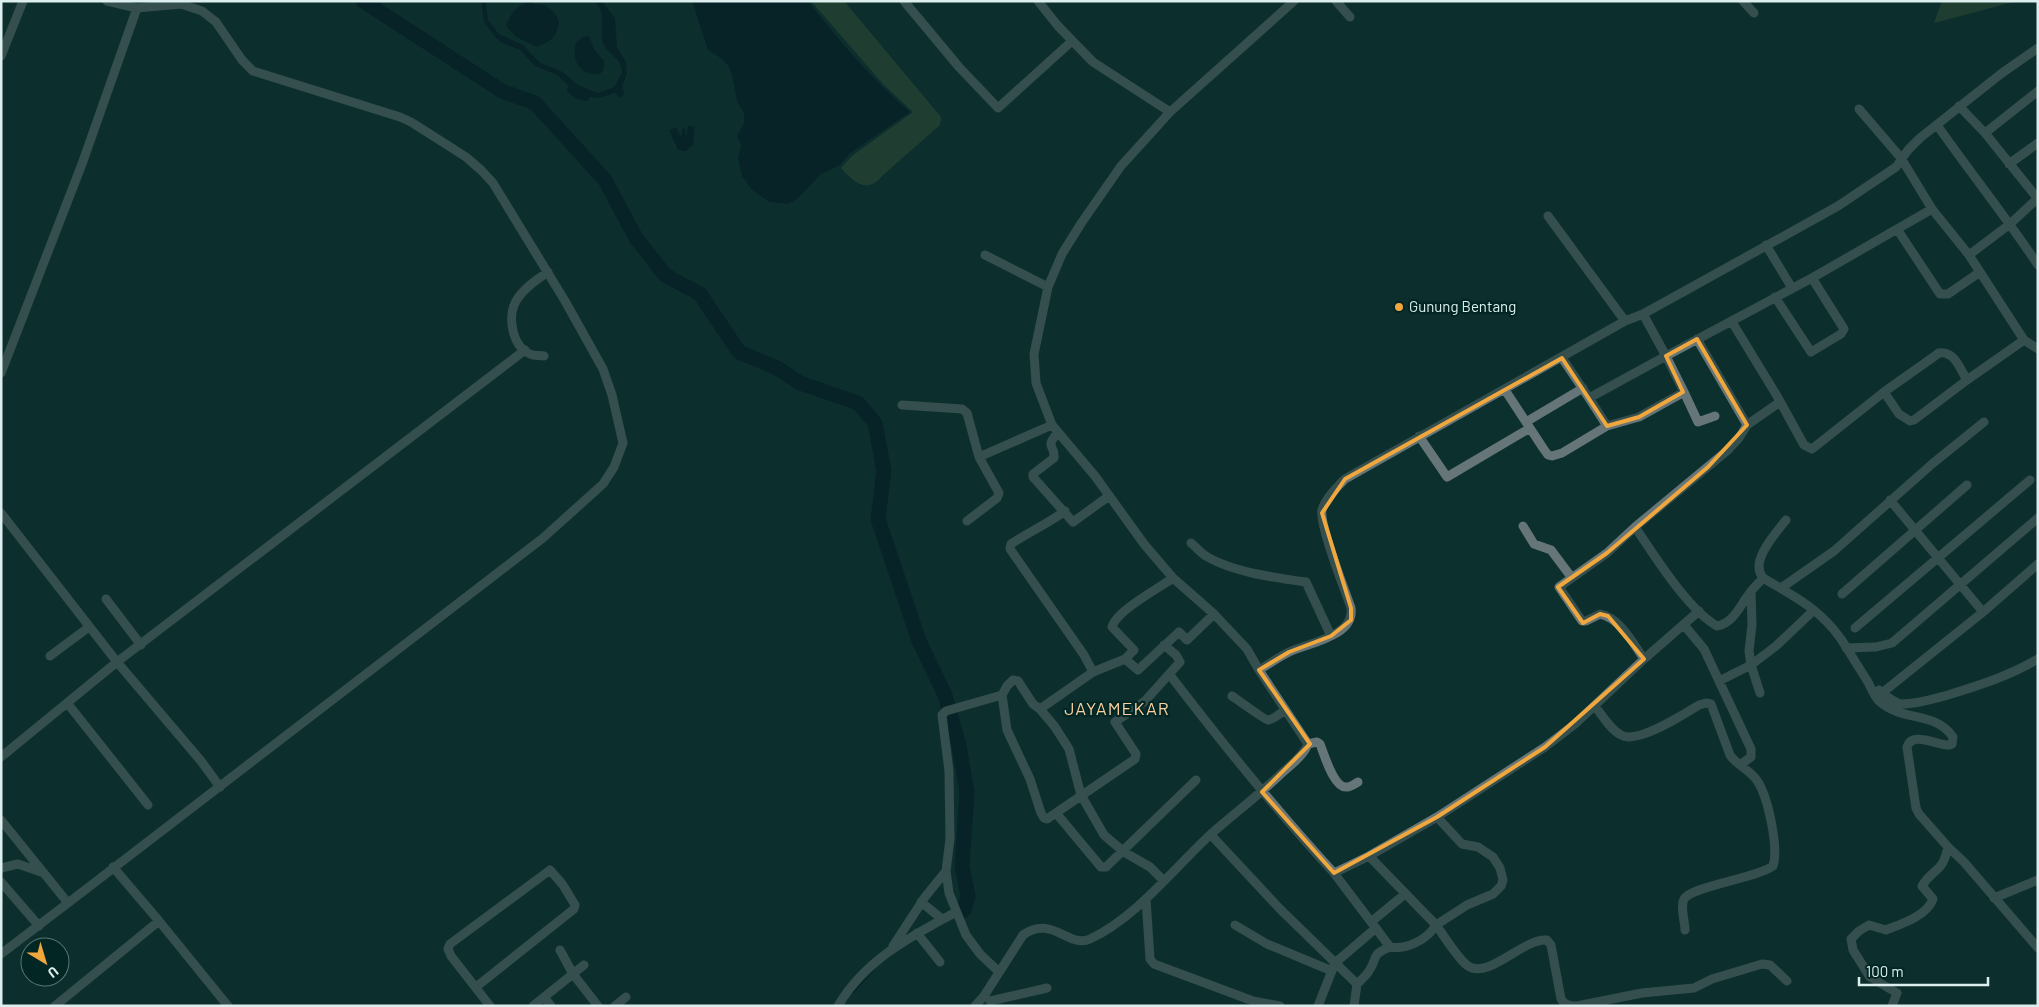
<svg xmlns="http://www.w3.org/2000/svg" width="2039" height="1007" font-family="Barlow,sans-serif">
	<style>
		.green { fill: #375135 }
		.water { fill: #001423 }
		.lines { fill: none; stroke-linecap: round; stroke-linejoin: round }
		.stream { stroke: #001423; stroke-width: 2.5 }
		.river { stroke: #001423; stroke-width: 15 }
		.street { stroke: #667578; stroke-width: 9 }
		.marked { fill: none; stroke: #f0a73e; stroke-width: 4; stroke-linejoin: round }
		.poi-dot { fill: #f0a73e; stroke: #022624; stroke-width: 2 }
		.labels { text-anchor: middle; stroke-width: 4.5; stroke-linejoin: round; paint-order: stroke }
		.poi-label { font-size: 15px; fill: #dcefee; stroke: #022624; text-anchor: start }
		.quarter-label { font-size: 18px; letter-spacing: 1px; fill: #fcd3a0; stroke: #022624 }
	</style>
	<rect width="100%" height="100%" fill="#0c302e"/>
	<path class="green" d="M 811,1 L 844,1 L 941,117 L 940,125 L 883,175 C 867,195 854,182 841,168 L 852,156 L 913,112 L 884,85 Z
		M 1942,1 L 2017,1 L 1934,23 Z"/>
	<path class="water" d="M 481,1 L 486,1 L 488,20 L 499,34 L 523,45 L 539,62 L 563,72 L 578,85 L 598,93 L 614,87 L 622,73 C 621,55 609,57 603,43 C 598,28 608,12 594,1 L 602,1 L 615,18 L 617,47 L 626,62 L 627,73 L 622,87 L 625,93 L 620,98 L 615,93 L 598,98 L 590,97 L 587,101 L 576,99 L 567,91 L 568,85 L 557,75 L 535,66 L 520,50 L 502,43 L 496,38 L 484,22 Z
		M 532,1 L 534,4 L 545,5 L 555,13 L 559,22 C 557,38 549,42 537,47 L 516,37 L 506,26 C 510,13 519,3 532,1 Z
		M 692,1 L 808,1 C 839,41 872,79 910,112 L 849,154 L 839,166 L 821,174 L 797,199 L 788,204 L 769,202 L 752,190 L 742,176 L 738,158 L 741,145 L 737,136 L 744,123 L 744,114 L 737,101 L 732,75 L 728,65 L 718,56 L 708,50 Z
		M 589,36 L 594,49 L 604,61 L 604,70 L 600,74 C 580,76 571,61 576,42 L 583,37 Z
		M 688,126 L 695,127 L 693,145 L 686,151 L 678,150 L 669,130 L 676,127 L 681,138 L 682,129 L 685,128 L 686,138 Z"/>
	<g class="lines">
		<path class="stream" d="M 853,992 L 873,970"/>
		<path class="river" d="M 363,1 L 502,91 L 535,103 L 605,180 L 636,238 L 665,275 L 700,294 L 739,352 L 777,368 L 800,383 L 858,403 L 875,423 L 884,471 L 878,519 L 919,641 L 945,695 L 959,745 L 967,793 L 962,866 L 968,896 L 964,910 L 960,912"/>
		<path class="street" d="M 107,1 L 137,8
			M 904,1 L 959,67 L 998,108 L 1072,41
			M 1038,1 L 1058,26 L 1093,62 L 1170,112
			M 1294,1 L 1170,112 L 1121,166 L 1082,222 L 1062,254 L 1048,287 L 1034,354 L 1036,383 L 1052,425 L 1095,476 L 1144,544 L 1173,578 L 1214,614 L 1247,649 L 1259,670 L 1308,744
			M 1336,1 L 1350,17
			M 1743,1 L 1754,13
			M 1,56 L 23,1
			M 1959,106 L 1985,133 L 2038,199
			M 1859,109 L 1901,158 L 1932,209 L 1969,255 L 2024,340 L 2038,349
			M 1937,125 C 1970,172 2006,217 2038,265
			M 1985,133 L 2038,91
			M 2009,164 L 2038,143
			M 1548,216 L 1625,321
			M 1897,229 L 1940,294 L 1948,294 L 1980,272
			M 1766,245 L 1792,288
			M 985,255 L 1048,287
			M 1969,255 L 2010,224 L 2038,198
			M 1775,297 L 1811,352 L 1841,334 L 1844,329 L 1812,278
			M 1643,314 L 1666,356 L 1812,278 L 1932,209
			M 1732,322 L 1777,396 L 1804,445 L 1812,449 L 1884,392 L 1939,353 C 1954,350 1960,369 1967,380 L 2024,340
			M 1697,339 L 1747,425
			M 544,356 C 541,355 536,356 533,355 C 512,349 507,317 516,301 C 523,289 536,280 548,272
			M 1,373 L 82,164 L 137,8 L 181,4 L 202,11 L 216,22 L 242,60 L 253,71 L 400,117 L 411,122 L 466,157 L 481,170 L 493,183 L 565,301 L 603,369 L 612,395 L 623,443 L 614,467 L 603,484 L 543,538 L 68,903
			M 1505,390 L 1543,448 L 1548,455 L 1552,456 L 1562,453 L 1607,426 L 1639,417 L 1684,392 L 1666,356 L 1589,398 L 1562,358
			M 1684,392 L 1698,422 L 1715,416
			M 1884,392 L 1899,414 L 1910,421 L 1914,420 L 1967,380
			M 1589,398 L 1607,426
			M 902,405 L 962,409 L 967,413 L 979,457 L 1052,425
			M 1526,422 L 1583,388
			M 1058,432 C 1044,449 1055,443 1054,458 L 1033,474 L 1033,477 L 1073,522 L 1109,496
			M 1419,436 L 1447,477 L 1530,428
			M 1890,500 L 1983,612
			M 1065,511 C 1047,524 1029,532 1011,544 L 1010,549 L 1084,655 L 1093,672
			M 1,513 L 117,662 L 1,757
			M 1786,520 C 1776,533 1749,561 1763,578 C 1794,596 1820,609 1841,639 C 1850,653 1859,668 1868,682 C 1871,688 1874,696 1879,701 C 1903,723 1934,710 1953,737 L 1952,744 L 1950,745 C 1938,746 1912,730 1907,747 L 1916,808 L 1919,814 L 1948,847 L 1964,862 L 2038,948
			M 967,521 L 997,498 L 999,493 L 979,457
			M 1523,526 L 1534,544 L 1551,550 L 1572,578
			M 1635,527 C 1654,555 1688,610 1717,626 C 1734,623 1740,605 1750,593 C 1754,587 1759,583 1763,578
			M 1191,543 C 1196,547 1201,553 1206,556 C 1232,572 1276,578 1306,582 L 1331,636
			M 1781,588 L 1834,551 L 1932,464 L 1984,422
			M 1751,591 L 1752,625 L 1749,651 L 1751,665 L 1760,693
			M 1842,594 L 1967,485
			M 106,599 L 141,645
			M 1684,625 L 1704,649 L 1751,749 L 1751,757 L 1740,765
			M 1855,628 L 2030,480
			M 1846,648 L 1876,647 L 1892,643 L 2038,518
			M 50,656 L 89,627
			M 1125,659 L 1134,650 L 1112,627 C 1116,611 1159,588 1173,578
			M 1644,659 C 1633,643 1620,618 1600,614 L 1586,621 L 1582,621 L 1559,587 L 1607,553 L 1635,527 L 1728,450 L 1739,438 L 1747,425 L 1780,402
			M 1259,670 C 1269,664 1279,657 1289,652 C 1309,643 1355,636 1351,608 C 1345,590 1319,525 1322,510 C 1325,499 1337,487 1345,479 L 1625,321 L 1643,314 L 1692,287 L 1838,206 L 1896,167 L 1908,150 L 1920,138 L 2002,73 L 2038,48
			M 1170,675 C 1222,743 1276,810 1334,873 L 1369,856 L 1437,817 L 1545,747 L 1575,724 L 1644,659 L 1699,611
			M 1719,681 L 1751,665 L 1776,646 L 1814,610
			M 1879,690 C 1885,695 1894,703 1902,704 C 1917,704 1933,699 1948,695 C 1980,685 2009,676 2038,659
			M 1882,693 L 1983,612 L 2038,564
			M 1002,695 L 1007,730 L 1030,779 L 1041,813 L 1044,818 L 1047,819 L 1135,759 L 1136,754 L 1115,722 L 1145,701 L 1180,662 L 1176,655 L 1164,645
			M 1232,696 C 1238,700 1265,720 1268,720 C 1274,719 1280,714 1285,710
			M 68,704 L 148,805
			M 1595,706 C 1602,715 1610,729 1621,735 C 1637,745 1684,714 1699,705 L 1706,703 L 1711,704 L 1730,755 C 1737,766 1751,770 1758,782 C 1768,798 1779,848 1773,866 C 1757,878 1692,886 1684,899 C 1680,906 1685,922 1685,930
			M 1040,709 L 1093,672 L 1125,659 L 1138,670 L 1179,632 L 1187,640 L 1214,614
			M 1308,744 L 1317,742 L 1320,744 C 1324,754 1334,789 1347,787 C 1350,787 1355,784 1358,782
			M 220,787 L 201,761 L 117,662 L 525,350
			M 1056,813 L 1101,867 L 1106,867 L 1196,780
			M 1437,817 L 1462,844 L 1478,847 L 1493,857 L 1500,868 L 1503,880 L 1501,886 L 1493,894 L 1467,905 L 1436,925 C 1445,937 1457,958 1468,966 C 1489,980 1523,938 1547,940 L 1551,945 L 1561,999 C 1564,1005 1571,1006 1577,1006 L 1642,993 L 1694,988 L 1712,979 L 1762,964 L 1770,965 L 1787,981
			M 1,820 L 68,903 L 1,954
			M 1211,835 L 1280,909 L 1357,984 C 1361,980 1366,976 1369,971 C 1378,958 1370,955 1390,947 L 1334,873
			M 1369,856 L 1436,925 C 1427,940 1406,950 1390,947
			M 113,867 L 159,921 L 228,1006
			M 1,868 L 18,864 L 44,873
			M 1,882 L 39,926
			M 1994,898 L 2038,880
			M 1146,899 L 1150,959 L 1154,964 L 1253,1001 L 1280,1006
			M 921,902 L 942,919
			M 1371,922 L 1405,894
			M 1235,925 L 1267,944 L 1332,971
			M 917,933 L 940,962
			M 893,946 L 925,897 L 946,871
			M 560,950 L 573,974 L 598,1006
			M 999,972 L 980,954 L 966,935 L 949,893 L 946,871 L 950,839 L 949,771 L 942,715 L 946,711 L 1002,695 L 1007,686 L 1013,680 L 1018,681 L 1033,704 L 1040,709 L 1055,727 L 1069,749 L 1081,795 L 1104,835 L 1124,852 L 1150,867 L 1164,881
			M 476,987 L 574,909 L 575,905 L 563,885 L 550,870 L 450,944 L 448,949 L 451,956 L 490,1006
			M 544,997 L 551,1006
			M 990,1001 L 1047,988
			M 55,1006 L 159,921
			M 533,1006 L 584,965
			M 615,1006 L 626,997
			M 838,1006 C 865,960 911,936 956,912
			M 975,1006 L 984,996 L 1023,935 C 1052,914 1069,949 1090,939 C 1137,917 1174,868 1211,834 C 1235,813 1260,794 1283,772 C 1292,764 1304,755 1308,744
			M 1318,1006 L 1335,963 L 1376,928
			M 1354,1006 L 1357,984
			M 1892,1006 L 1897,993 L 1870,977 L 1853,950 L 1851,939 L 1859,931 L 1869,925 L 1886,930 C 1901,924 1927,916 1933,899 L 1922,886 C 1933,867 1942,875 1948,847"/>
	</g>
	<path d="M0 0H2039V1007H0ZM 1697,339 L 1747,425 L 1708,467 L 1607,553 L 1558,587 L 1583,623 L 1600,614 L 1608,616 L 1644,659 L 1545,747 L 1437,817 L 1334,873 L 1262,792 L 1310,744 L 1259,670 L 1289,652 L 1331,636 L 1351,620 L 1351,608 L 1322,513 L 1345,479 L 1562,358 L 1607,426 L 1639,417 L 1683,392 L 1666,356 Z" fill="#0c302e" fill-opacity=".55" fill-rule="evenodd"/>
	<path class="marked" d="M 1697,339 L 1747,425 L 1708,467 L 1607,553 L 1558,587 L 1583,623 L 1600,614 L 1608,616 L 1644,659 L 1545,747 L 1437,817 L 1334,873 L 1262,792 L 1310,744 L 1259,670 L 1289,652 L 1331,636 L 1351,620 L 1351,608 L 1322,513 L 1345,479 L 1562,358 L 1607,426 L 1639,417 L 1683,392 L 1666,356 Z"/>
	<circle class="poi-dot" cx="1399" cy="307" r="5"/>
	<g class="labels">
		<g class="poi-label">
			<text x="1409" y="312">Gunung Bentang</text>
		</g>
		<g class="quarter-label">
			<text x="1117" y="715">JAYAMEKAR</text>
		</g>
	</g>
	<rect width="2039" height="1007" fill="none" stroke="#dcefee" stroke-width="5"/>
	<g transform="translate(45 962) rotate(142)"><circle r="24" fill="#022624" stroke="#597675"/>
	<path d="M0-4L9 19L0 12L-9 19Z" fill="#f0a73e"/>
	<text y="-8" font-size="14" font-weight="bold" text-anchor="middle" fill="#dcefee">U</text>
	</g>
	<path d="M1859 977v8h129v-8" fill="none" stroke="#dcefee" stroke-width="2.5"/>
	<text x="1866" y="977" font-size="15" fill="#dcefee" stroke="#022624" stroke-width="4" paint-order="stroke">100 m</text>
</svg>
